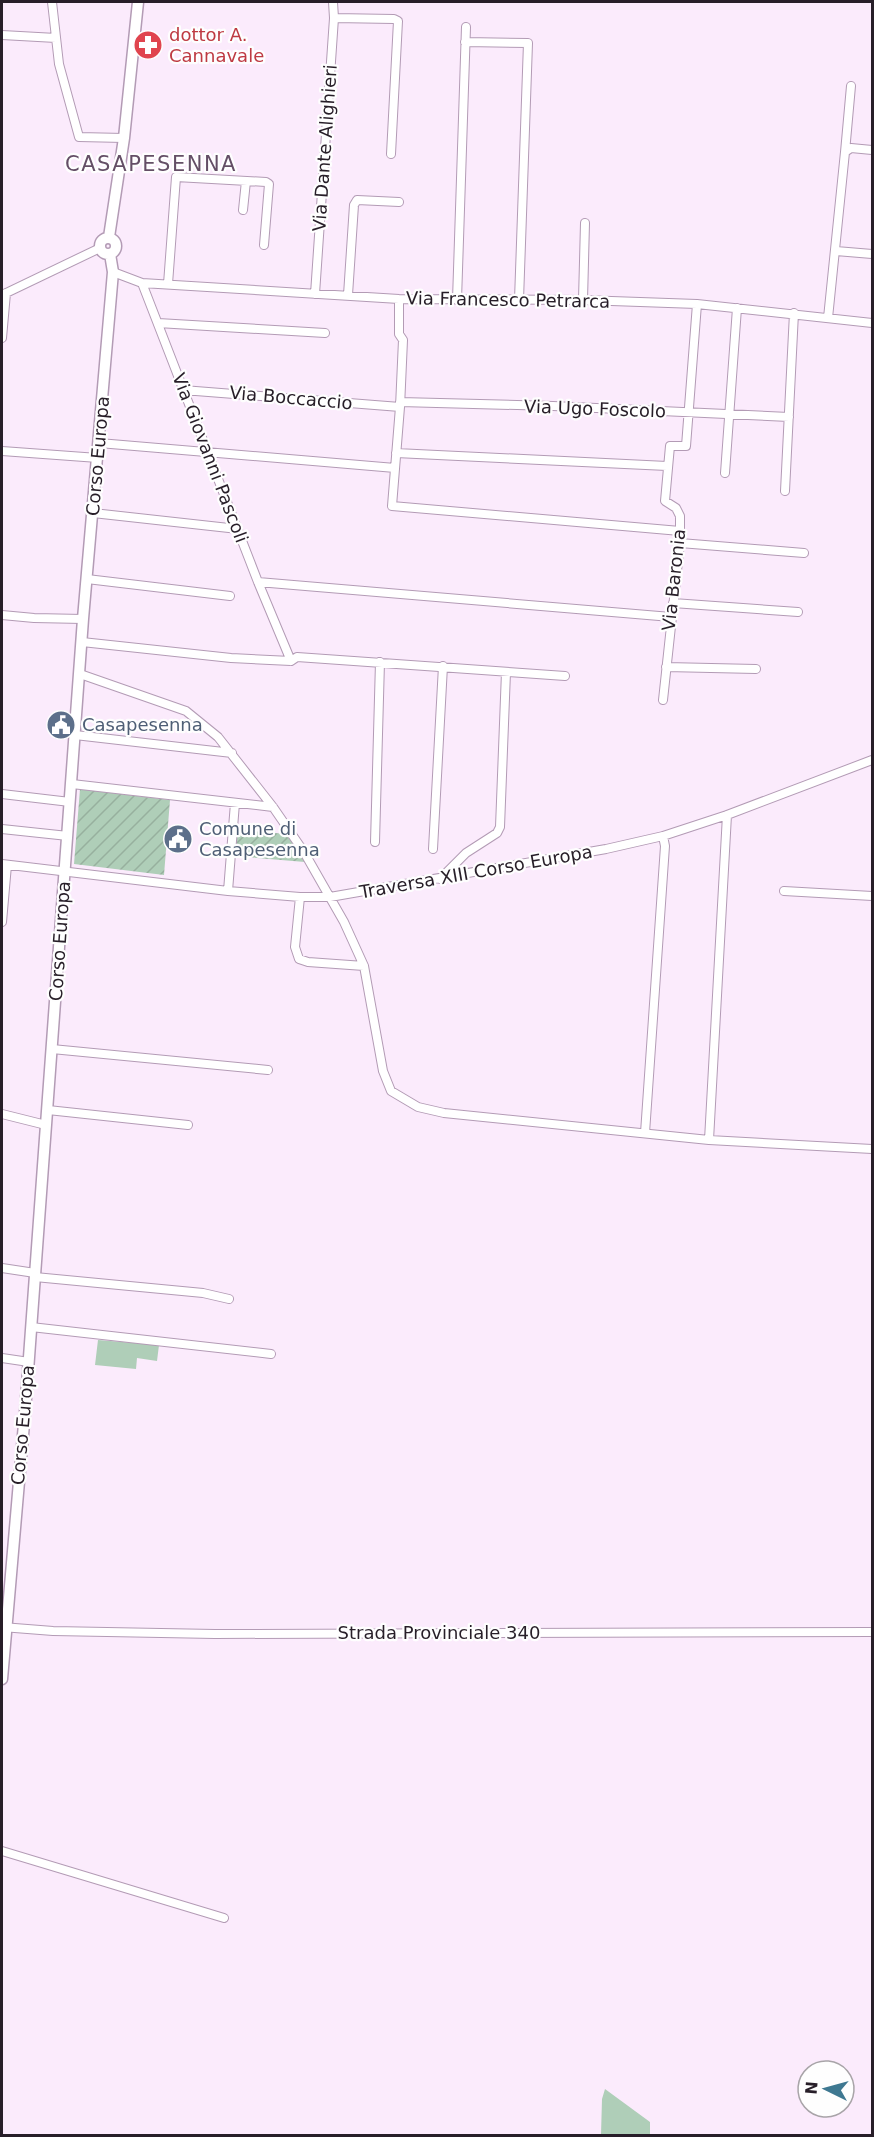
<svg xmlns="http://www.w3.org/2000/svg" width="874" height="2137" font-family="'DejaVu Sans',sans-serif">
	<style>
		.green { fill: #afceb8 }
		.garden { fill: url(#garden-furrows) }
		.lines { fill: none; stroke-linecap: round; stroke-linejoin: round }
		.minor-casing { stroke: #b39bb5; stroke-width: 10 }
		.tertiary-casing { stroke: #b39bb5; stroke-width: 13 }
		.minor { stroke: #fff; stroke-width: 8 }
		.tertiary { stroke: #fff; stroke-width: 10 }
		.labels { text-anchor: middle; stroke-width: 4.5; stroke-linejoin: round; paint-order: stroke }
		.health-label { font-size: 18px; fill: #be3a42; stroke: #fefefe; text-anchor: start }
		.street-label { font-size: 18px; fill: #271e28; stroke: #fefefe }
		.service-label { font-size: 18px; fill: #4e5e75; stroke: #fefefe; text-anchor: start }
		.quarter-label { font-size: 21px; letter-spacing: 1.5px; fill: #644e66; stroke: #fefefe }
	</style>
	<defs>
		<pattern id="garden-furrows" width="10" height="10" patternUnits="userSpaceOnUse" patternTransform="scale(1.5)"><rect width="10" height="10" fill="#afceb8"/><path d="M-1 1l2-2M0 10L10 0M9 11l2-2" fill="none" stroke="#97b09e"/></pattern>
	</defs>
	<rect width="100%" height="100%" fill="#fbebfc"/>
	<path class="green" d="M 98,1340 L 159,1345 L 157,1361 L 137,1358 L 136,1369 L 95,1365 Z
		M 605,2089 L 650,2122 L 650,2135 L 601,2135 L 602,2099 Z"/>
	<path class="garden" d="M 80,789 L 170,800 L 164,875 L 74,864 Z
		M 237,830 L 287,834 L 305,862 L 235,856 Z"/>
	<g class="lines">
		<g class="minor-casing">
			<path id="minor" d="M 52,2 L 59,64 L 79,137 L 124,138
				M 334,18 L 394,19 L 398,21 L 391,154
				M 2,35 L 56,38
				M 465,42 L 528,43 L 519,300
				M 845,152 L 851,86
				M 243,210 L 246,181
				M 836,251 L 872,254
				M 113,272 L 142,283 L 258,582 L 291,661
				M 142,283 L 399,299 L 583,300 L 697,304 L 872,323
				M 168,284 L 176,177 L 266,182 L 269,184 L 264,245
				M 315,294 L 334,18 L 333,2
				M 2,295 L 100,248
				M 348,295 L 354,205 L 357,200 L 399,202
				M 399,299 L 399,334 L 403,340 L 400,407 L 392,506 L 680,531
				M 457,300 L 466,27
				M 583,300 L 585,223
				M 828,318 L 845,152 L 851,148 L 872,150
				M 158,323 L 325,333
				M 2,338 L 6,293
				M 183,390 L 400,407
				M 400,402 L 553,406 L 789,417
				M 99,443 L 395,468
				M 2,451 L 98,458
				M 396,453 L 667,466
				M 725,473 L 737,308
				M 785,491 L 794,313
				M 93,513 L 238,529
				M 680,543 L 804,553
				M 87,579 L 230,596
				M 258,582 L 671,617
				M 673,603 L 798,612
				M 2,615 L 34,618 L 83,619
				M 82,642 L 231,658 L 291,661 L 297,657 L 565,676
				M 666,667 L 756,669
				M 80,674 L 186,711 L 218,737 L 273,807 L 304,852 L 344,922 L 364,966 L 383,1071 L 391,1091 L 418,1107 L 444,1113 L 709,1140 L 872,1149
				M 663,700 L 680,543 L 680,516 L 676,508 L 665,501 L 670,446 L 686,446 L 697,304
				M 75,735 L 232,753
				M 72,784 L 273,807
				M 2,794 L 70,802
				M 2,829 L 68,836
				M 375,842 L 380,662
				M 433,849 L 443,666
				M 2,864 L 228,891 L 300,897 L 330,897 L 606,849 L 663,836 L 727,815 L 872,760
				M 440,879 L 466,853 L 497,833 L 500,827 L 506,672
				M 228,891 L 235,803
				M 784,891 L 872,896
				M 300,897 L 295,947 L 299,959 L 308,962 L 364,966
				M 2,922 L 7,865
				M 52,1049 L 268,1070
				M 48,1110 L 188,1125
				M 2,1114 L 46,1125
				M 645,1133 L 665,846 L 663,836
				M 709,1140 L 727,815
				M 2,1268 L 35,1273
				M 35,1277 L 203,1293 L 229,1299
				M 31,1327 L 271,1354
				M 2,1358 L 29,1362
				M 2,1627 L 53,1631 L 215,1634 L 872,1632
				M 2,1851 L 224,1918"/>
		</g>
		<g class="tertiary-casing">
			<path id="tertiary" d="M 109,237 L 124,138 L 138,2
				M100 246a8 8 0 1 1 16 0a8 8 0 1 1-16 0Z
				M 2,1679 L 25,1412 L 83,619 L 113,272 L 110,254"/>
		</g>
		<use href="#minor" class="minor"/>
		<use href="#tertiary" class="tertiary"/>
	</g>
	<defs>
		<g id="pharmacy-disc" transform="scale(1.5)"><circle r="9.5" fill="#e0444e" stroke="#fefefe"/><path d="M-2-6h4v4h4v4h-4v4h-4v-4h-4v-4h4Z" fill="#fff"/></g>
		<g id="civic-disc" transform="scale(1.5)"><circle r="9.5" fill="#5c6f8a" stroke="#fefefe"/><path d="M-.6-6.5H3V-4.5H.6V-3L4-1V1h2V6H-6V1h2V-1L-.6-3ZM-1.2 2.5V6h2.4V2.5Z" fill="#fff"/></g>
	</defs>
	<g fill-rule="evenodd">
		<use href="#pharmacy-disc" x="148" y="45"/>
		<use href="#civic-disc" x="61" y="725"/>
		<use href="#civic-disc" x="178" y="839"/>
	</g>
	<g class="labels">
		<g class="health-label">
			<text x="169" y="41">dottor A.<tspan x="169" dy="21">Cannavale</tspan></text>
		</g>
		<g class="street-label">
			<text transform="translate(325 148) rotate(-86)" y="6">Via Dante Alighieri</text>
			<text transform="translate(508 300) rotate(1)" y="6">Via Francesco Petrarca</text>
			<text transform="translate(291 398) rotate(5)" y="6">Via Boccaccio</text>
			<text transform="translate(595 409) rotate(2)" y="6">Via Ugo Foscolo</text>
			<text transform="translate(98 456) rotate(-85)" y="6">Corso Europa</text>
			<text transform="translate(210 458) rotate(69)" y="6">Via Giovanni Pascoli</text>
			<text transform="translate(674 580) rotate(-84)" y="6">Via Baronia</text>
			<text transform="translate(476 872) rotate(-10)" y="6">Traversa XIII Corso Europa</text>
			<text transform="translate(60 941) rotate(-86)" y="6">Corso Europa</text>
			<text transform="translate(23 1425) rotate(-85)" y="6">Corso Europa</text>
			<text x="439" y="1639">Strada Provinciale 340</text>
		</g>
		<g class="service-label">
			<text x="82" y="731">Casapesenna</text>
			<text x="199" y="835">Comune di<tspan x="199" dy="21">Casapesenna</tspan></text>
		</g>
		<g class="quarter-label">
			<text x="151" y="171">CASAPESENNA</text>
		</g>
	</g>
	<rect width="874" height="2137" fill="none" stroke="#271e28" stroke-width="6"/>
	<g transform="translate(826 2089) rotate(275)"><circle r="28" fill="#fefefe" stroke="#a8a4a8" stroke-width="1.5"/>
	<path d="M0-4.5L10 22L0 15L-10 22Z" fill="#3e7891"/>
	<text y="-9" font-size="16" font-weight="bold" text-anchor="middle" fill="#271e28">N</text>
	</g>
</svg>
